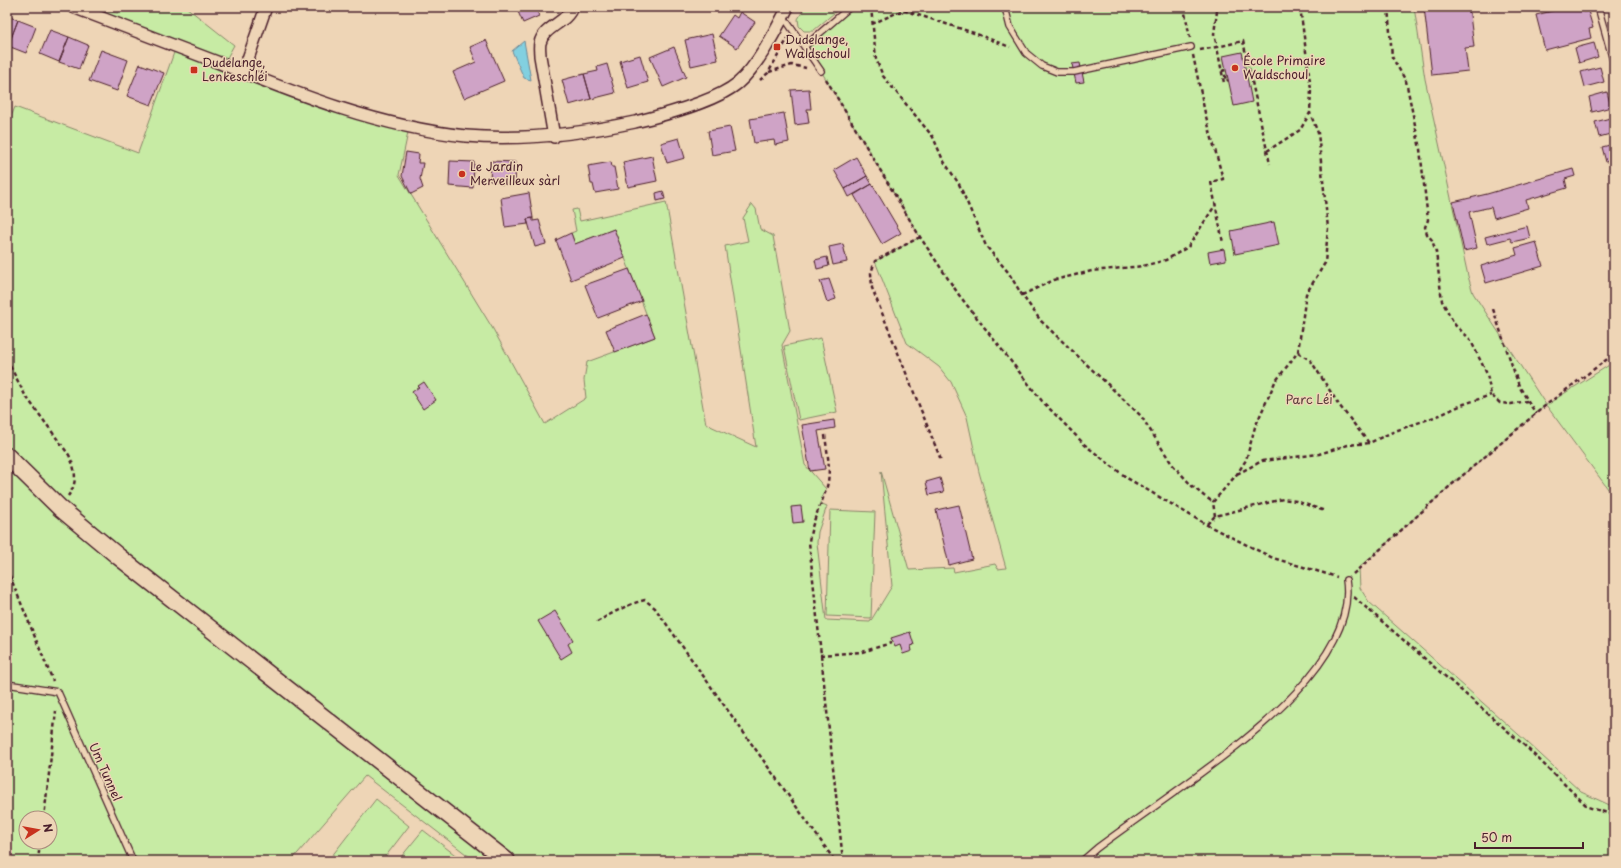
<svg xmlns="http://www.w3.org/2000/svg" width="1621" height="868" font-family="'Playpen Sans',sans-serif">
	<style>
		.green { fill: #c7eba4; stroke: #888568; fill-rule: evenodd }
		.water { fill: #82d0e0; stroke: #6c8998 }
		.building { fill: #cfa3c6; stroke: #4a1f2b }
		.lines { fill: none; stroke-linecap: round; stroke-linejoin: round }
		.service-casing { stroke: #4a1f2b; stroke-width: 8 }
		.minor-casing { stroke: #4a1f2b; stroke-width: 14 }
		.secondary-casing { stroke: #4a1f2b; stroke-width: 19 }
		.path { stroke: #4a1f2b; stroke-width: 2.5; stroke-dasharray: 4 3; stroke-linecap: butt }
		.service { stroke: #eed5b6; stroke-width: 5.5 }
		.minor { stroke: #eed5b6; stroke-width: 11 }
		.secondary { stroke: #eed5b6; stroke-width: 16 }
		.poi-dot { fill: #c8321e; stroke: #eed5b6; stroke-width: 1.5 }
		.labels { text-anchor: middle; stroke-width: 3; stroke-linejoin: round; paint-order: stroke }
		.poi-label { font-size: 12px; fill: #4a1f2b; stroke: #eed5b6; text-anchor: start }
		.park-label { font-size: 12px; fill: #5d3e3d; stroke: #eed5b6 }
		.street-label { font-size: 12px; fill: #4a1f2b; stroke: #eed5b6 }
	</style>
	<rect width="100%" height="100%" fill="#eed5b6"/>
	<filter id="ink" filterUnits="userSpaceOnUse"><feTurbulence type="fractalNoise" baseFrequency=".025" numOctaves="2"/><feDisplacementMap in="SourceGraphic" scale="8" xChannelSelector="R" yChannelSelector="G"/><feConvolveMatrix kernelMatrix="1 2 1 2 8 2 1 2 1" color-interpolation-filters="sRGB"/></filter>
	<g filter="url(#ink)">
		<path class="green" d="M 120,7 L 186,7 L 234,45 L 223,65 L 409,128 L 399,175 L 493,329 L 545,424 L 586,398 L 584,380 L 587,362 L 655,337 L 614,229 L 575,244 L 571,233 L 576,231 L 572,210 L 577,209 L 580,221 L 666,202 L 706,424 L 756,447 L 725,246 L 748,241 L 743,218 L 752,204 L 756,209 L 760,229 L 773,236 L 790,331 L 782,345 L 805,465 L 826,489 L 820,503 L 827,506 L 818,532 L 817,543 L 826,620 L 870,622 L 892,586 L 881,471 L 909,570 L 953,568 L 954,572 L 995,564 L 998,569 L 1006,568 L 979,472 L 967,417 L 951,382 L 939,367 L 907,343 L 875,261 L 920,237 L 821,71 L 805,46 L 850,7 L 1414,7 L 1425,79 L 1468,276 L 1473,293 L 1546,405 L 1614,362 L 1614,497 L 1546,405 L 1449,487 L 1359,568 L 1360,588 L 1369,602 L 1527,742 L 1581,792 L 1614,807 L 1614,861 L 475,861 L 365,776 L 291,861 L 7,861 L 7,472 L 32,482 L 7,456 L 7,127 L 15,107 L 138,153 L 176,47 L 75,8 L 118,13 ZM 26,818 L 50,818 L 50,842 L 26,842 Z
			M 805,7 L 841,7 L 813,31 L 804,31 L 799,26 L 798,19 Z
			M 821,338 L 837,412 L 799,420 L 784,346 Z
			M 830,510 L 875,512 L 871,618 L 827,616 Z
			M 376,799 L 409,826 L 382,861 L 328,861 Z
			M 423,830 L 463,861 L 405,861 L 401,857 Z"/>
		<path class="water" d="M 524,41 L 531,80 L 524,78 L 512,51 Z"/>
		<path class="building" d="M 516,7 L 545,7 L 537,11 L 539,16 L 523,23 Z
			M 1424,7 L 1469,7 L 1474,47 L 1465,48 L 1468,71 L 1432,75 Z
			M 1568,7 L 1583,7 L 1584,12 L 1588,11 L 1593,28 L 1589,29 L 1591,38 L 1545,50 L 1536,15 Z
			M 740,12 L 755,22 L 737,48 L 719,36 L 733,15 L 737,18 Z
			M 7,16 L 18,20 L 8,46 L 7,45 Z
			M 18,20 L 36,27 L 26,53 L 8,46 Z
			M 50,30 L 69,37 L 59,62 L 40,54 Z
			M 712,34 L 718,60 L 691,66 L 685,40 Z
			M 69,37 L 88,45 L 79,69 L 59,62 Z
			M 486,40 L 504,81 L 464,98 L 453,72 L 476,62 L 470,47 Z
			M 1594,43 L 1598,57 L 1579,63 L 1575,48 Z
			M 674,47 L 686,77 L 663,87 L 650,57 Z
			M 101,50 L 128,60 L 117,91 L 89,81 Z
			M 1242,52 L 1252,102 L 1234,106 L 1223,56 Z
			M 640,55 L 648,82 L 628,88 L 620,61 Z
			M 1080,63 L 1084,82 L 1076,83 L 1072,64 Z
			M 140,64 L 164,73 L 151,105 L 127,96 Z
			M 607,64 L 615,93 L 591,99 L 584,74 L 598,71 L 597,67 Z
			M 1600,67 L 1604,82 L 1585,87 L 1581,72 Z
			M 584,74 L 591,99 L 569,105 L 562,80 Z
			M 809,89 L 811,109 L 807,109 L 809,123 L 795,125 L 791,90 Z
			M 1607,92 L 1611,107 L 1592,112 L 1589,97 Z
			M 784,113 L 789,142 L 775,145 L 774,140 L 754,143 L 750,119 Z
			M 1614,117 L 1614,133 L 1599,137 L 1595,122 Z
			M 730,127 L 735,151 L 712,155 L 708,131 Z
			M 679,138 L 685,158 L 667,163 L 661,143 Z
			M 1614,144 L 1614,160 L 1606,162 L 1602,147 Z
			M 406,152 L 419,154 L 418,163 L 423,163 L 420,179 L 423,188 L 411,194 L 402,176 Z
			M 652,156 L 657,181 L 628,187 L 623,162 Z
			M 856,157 L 867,176 L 845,189 L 834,170 Z
			M 450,161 L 474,162 L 473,188 L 449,186 Z
			M 491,161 L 516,162 L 515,182 L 510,182 L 510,184 L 500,184 L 500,181 L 490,181 Z
			M 611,162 L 612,167 L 614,167 L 618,189 L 595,193 L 593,184 L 591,184 L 588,166 Z
			M 1573,169 L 1575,176 L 1565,179 L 1567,188 L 1526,200 L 1528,208 L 1494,218 L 1491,207 L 1469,212 L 1477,248 L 1464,251 L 1453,202 L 1487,194 Z
			M 1614,169 L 1614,185 L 1613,185 L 1609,170 Z
			M 867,176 L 872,184 L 849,197 L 845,189 Z
			M 872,184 L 901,233 L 882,244 L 854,195 Z
			M 663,191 L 665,199 L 657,201 L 656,193 Z
			M 529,193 L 533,218 L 527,219 L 528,224 L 505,227 L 501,198 Z
			M 533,218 L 533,221 L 539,220 L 546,244 L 535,247 L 527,219 Z
			M 1274,222 L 1279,245 L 1235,254 L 1231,231 Z
			M 1527,226 L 1530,238 L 1512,242 L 1510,238 L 1487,244 L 1485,237 Z
			M 614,229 L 625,258 L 571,280 L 556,240 L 571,233 L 575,244 Z
			M 1536,242 L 1543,266 L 1486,283 L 1481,266 L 1517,255 L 1515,248 Z
			M 843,244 L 847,262 L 833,265 L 829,247 Z
			M 1224,249 L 1226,260 L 1210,263 L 1208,252 Z
			M 827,257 L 829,266 L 817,269 L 815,260 Z
			M 629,269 L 642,301 L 598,318 L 585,285 Z
			M 829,279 L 836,299 L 827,302 L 820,281 Z
			M 646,314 L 655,337 L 615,352 L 606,330 Z
			M 424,382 L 436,400 L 423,409 L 412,392 L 419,387 L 418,386 Z
			M 834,420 L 835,428 L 818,431 L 825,469 L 810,471 L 802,425 Z
			M 940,478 L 944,492 L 929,495 L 926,482 Z
			M 959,505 L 972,559 L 949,565 L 936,510 Z
			M 801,506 L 803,522 L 793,523 L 791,507 Z
			M 555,611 L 573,640 L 568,644 L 572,652 L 561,659 L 538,621 Z
			M 910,632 L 914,645 L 911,646 L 912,651 L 903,654 L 900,645 L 895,647 L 891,638 Z"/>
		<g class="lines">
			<g class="service-casing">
				<path id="service" d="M 1005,7 L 1010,27 L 1026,53 L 1042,66 L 1057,72 L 1074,72 L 1191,47
					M 1598,7 L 1614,64
					M 783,16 L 821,71
					M 805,46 L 850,7
					M 7,684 L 58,692 L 133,861
					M 1082,861 L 1097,848 C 1127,826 1157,805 1186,784 C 1243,742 1358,661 1346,580"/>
			</g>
			<g class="minor-casing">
				<path id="minor" d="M 73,7 C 121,25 169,44 217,62 C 297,94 379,127 466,136 C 524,141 579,134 635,122 C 664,115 715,102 738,83 C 758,66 776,30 788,7
					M 243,73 L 266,7
					M 554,137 L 540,56 C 540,52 539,47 540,43 C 544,26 567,23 572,7"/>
			</g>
			<g class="secondary-casing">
				<path id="secondary" d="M 7,456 L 60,508 L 119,557 L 507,861"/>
			</g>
			<path class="path" d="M 871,7 L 876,59 L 883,76 L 933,137 L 943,160 L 959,184 L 986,246 L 1008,272 L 1022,295 L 1041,321 L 1141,416 L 1172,464 L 1192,486 L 1204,496 L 1213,502
				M 1388,7 L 1392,57 L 1406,81 L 1420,149 L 1428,220 L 1425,227 L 1427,234 L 1432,240 L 1436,252 L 1442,301 L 1455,325 L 1470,339 L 1487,374 L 1491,395 L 1500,403 L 1511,404 L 1527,401
				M 1217,11 L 1214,34 L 1217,47 L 1243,41 L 1270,164
				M 872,24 L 903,10 L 974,33 L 1010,47
				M 1190,38 L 1184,8 L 1190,7
				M 1200,50 L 1217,47 L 1224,83
				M 1193,55 L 1205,113 L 1223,179 L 1211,182 L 1223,243
				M 1222,71 L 1224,70 L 1226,81 L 1228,80
				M 769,72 L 792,65 L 806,68
				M 826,79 L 920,237 L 959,295 L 1042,401 L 1085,445 L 1127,478 L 1207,525 L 1273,558 L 1337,577
				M 760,80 L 768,73 L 788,38
				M 1267,151 L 1300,130 L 1310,113 L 1311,89 L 1300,7
				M 920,237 L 875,261 L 871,273 L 872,288 L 941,460
				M 1022,295 L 1054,280 L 1092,271 L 1143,266 L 1166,260 L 1188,247 L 1216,204
				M 1493,309 L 1519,386 L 1536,414
				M 1298,352 L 1311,361 L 1339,405 L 1369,443
				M 7,360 L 25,395 L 69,455 C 76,470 78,483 68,496
				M 825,435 C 827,453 832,471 826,490 C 820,508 811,523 809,542 L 843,861
				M 1237,474 L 1262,461 L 1319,454 L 1348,445 L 1369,443 L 1395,431 L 1440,415 L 1464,404 L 1491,395
				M 1215,516 L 1213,502 L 1237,474 L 1246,460 L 1255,427 L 1275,382 L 1298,352 L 1306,294 L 1325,263 L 1328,228 L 1318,133 L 1310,113
				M 1207,524 L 1215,516 L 1283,499 L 1296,501 L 1325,511
				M 7,569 L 53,681
				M 1353,574 L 1449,487 L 1546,405 L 1614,354
				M 1354,597 L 1525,746 L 1588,807 L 1614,815
				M 597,622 C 612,613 628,604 645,600 L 655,608 L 835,861
				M 820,655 L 862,652 L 891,643
				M 44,818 L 56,711
				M 38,861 L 40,842"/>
			<use href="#service" class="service"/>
			<use href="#minor" class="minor"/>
			<use href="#secondary" class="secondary"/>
		</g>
	</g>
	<g class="poi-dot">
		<rect x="773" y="43" width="8" height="8" rx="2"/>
		<circle cx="1235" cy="68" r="4"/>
		<rect x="190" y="66" width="8" height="8" rx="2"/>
		<circle cx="462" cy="174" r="4"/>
	</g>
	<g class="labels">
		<g class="poi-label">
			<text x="785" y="44">Dudelange,<tspan x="785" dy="14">Waldschoul</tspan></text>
			<text x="1243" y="65">École Primaire<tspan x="1243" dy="14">Waldschoul</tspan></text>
			<text x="202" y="67">Dudelange,<tspan x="202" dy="14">Lenkeschléi</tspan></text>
			<text x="470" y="171">Le Jardin<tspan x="470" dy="14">Merveilleux sàrl</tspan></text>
		</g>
		<g class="park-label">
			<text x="1309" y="404">Parc Léi</text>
		</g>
		<g class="street-label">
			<text transform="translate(105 772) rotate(66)" y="4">Um Tunnel</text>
		</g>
	</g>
	<rect width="1621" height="868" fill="none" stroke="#eed5b6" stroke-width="24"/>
	<rect x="12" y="12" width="1597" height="844" fill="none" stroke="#4a1f2b" stroke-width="1.5" filter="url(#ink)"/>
	<g transform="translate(38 830) rotate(79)"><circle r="19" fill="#eed5b6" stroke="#ac8c7e"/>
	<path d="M0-3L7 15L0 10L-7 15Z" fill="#c8321e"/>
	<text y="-6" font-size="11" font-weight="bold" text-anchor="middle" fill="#4a1f2b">N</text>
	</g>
	<path d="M1475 842v6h108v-6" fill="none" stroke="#4a1f2b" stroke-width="2"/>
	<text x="1481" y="842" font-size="12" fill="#4a1f2b" stroke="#eed5b6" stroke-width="3" paint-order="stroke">50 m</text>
</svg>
